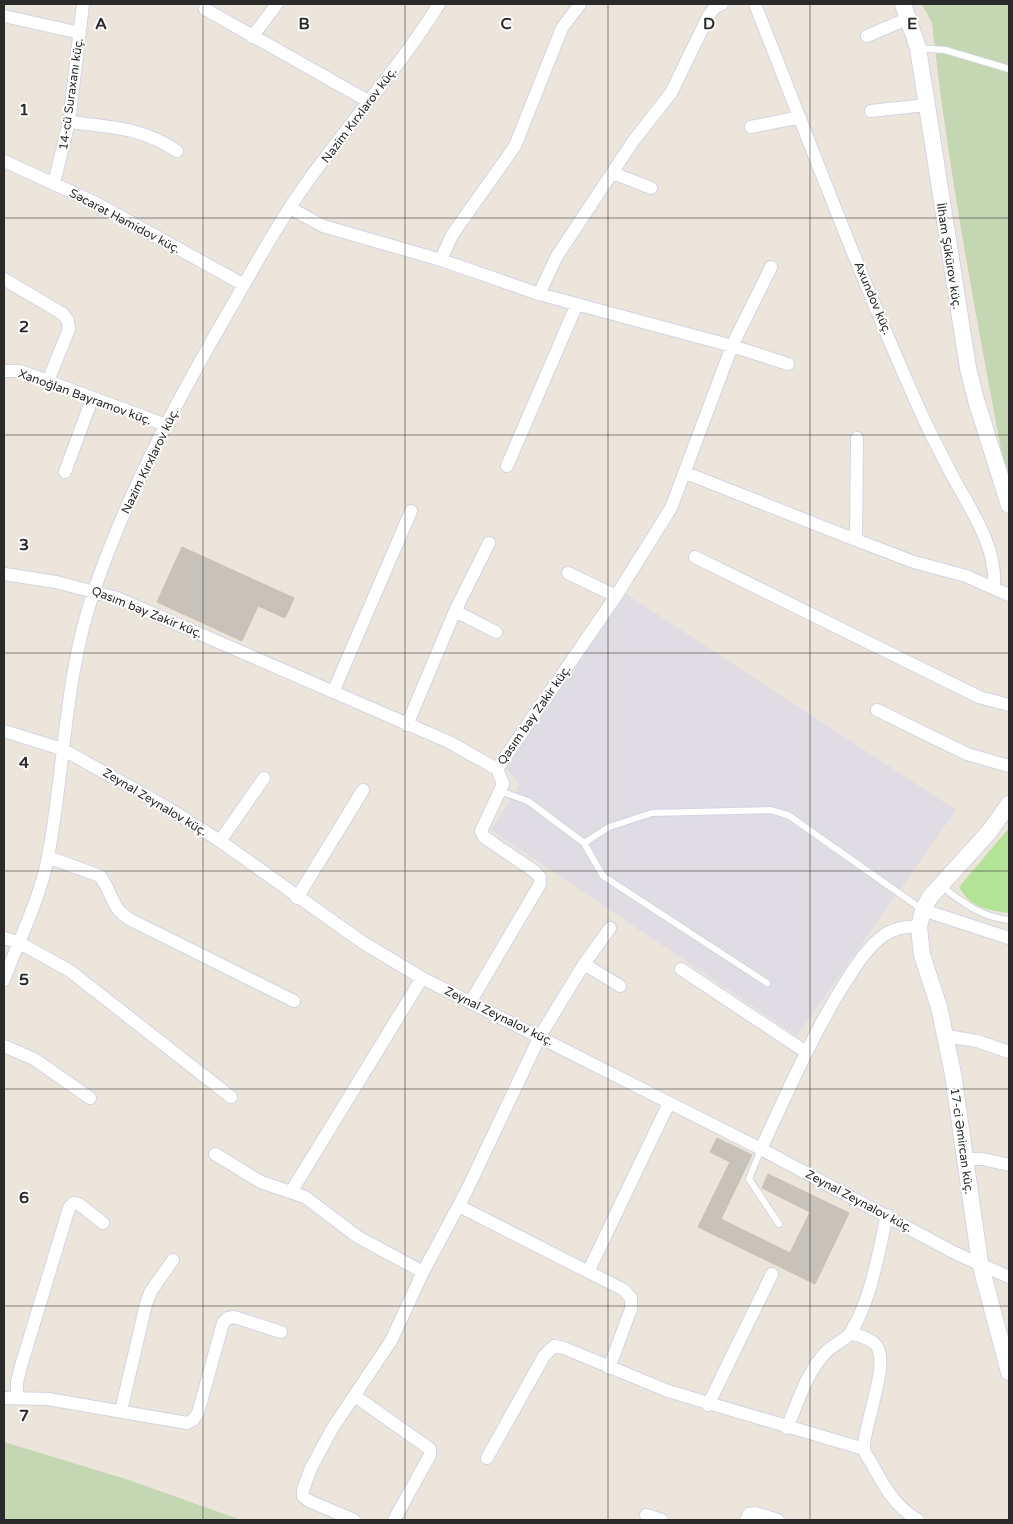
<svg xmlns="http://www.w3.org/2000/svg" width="1013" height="1524" font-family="'Varela Round',sans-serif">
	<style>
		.industrial { fill: #dfdce4 }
		.green { fill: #b4e398 }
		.cemetery { fill: #c5d6b3 }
		.building { fill: #c7c3ba; stroke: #c8c1b5 }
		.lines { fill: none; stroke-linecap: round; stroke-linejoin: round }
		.service-casing { stroke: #d1d5e3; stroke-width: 8 }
		.minor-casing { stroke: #d1d5e3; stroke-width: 14 }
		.tertiary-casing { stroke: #d1d5e3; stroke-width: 18 }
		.service { stroke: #fff; stroke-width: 6 }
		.minor { stroke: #fff; stroke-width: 12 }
		.tertiary { stroke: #fff; stroke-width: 16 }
		.grid { fill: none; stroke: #2a2a2a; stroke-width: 1; stroke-opacity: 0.55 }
		.labels { text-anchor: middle; stroke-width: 4; stroke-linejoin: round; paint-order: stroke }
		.street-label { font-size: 12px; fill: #2a2a2a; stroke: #fff }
		.grid-label { font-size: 16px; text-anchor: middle; font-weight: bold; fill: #2a2a2a; stroke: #fff; stroke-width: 4; stroke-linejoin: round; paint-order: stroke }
	</style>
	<rect width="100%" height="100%" fill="#ece5dc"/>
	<path class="industrial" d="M 626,594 L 956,810 L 797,1036 L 491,830 L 519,785 L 506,768 Z"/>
	<path class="green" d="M 1009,828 L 1009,913 C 987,910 971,908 959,887 Z"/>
	<path class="cemetery" d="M 922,4 L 1009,4 L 1009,492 C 980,336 949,180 932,23 Z
		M 4,1442 L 129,1480 L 241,1520 L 4,1520 Z"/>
	<path class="building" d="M 182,547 L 294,598 L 285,618 L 258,606 L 242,641 L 157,602 Z
		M 717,1138 L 752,1155 L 721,1219 L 790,1253 L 810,1212 L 762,1188 L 768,1174 L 849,1213 L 815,1284 L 698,1227 L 730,1162 L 710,1152 Z"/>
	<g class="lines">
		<g class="service-casing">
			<path id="service" d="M 918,48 L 945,50 L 1009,69
				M 500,791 L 528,801 L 584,843 L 609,827 L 652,813 L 770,810 L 788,815 L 923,910
				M 584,843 L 603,876 L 767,983
				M 941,886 C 963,903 981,917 1009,920
				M 761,1149 L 749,1179 L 779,1224"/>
		</g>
		<g class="minor-casing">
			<path id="minor" d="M 755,4 C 809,141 861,279 921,413 C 931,435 942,456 953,477 C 972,512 997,547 994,588
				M 205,9 L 368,101
				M 4,16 L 80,33
				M 867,36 L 909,18
				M 252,37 L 277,4
				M 871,111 L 926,105
				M 69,122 C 110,127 141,127 177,151
				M 751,127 L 800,117
				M 4,161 L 98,204 L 244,285
				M 613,173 L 651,188
				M 54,183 L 69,122 L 83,4
				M 290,208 L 323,226 L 441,260 L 539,294 L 732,346 L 788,364
				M 441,260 L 452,235 L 515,146 L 562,28 L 580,4
				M 4,279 L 63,314 L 68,321 L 69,329 L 48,381
				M 539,294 L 557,256 L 634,140 L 671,93 L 709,15 L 715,7 L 722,4
				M 4,371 L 20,371 L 166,425
				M 507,466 L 577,304
				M 65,472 L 92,399
				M 686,473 L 856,540 L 914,562 L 966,576 L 1009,595
				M 856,540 L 857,438
				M 695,557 L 979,697 L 1009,705
				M 568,573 L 616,596
				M 4,574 L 56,582 L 117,598 L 449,742 L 497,769 L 616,596 L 671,508 L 732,346 L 771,267
				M 455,611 L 496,632
				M 334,690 L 411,511
				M 877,710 L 967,754 L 1009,766
				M 407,725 L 455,611 L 489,543
				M 4,731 L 62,749 L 168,808 L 220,841 L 362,942 L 422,978 L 761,1149 L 955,1253 L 1009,1277
				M 220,841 L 264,778
				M 48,857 L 100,876 C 113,893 110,908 131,920 L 294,1001
				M 297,898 L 363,790
				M 923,910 L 1009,938
				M 4,938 L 18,942 L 70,971 L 231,1097
				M 584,964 L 620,986
				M 681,969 L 806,1052
				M 4,980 C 19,939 40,899 48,857 C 65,768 64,675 95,588 C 129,489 180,395 233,304 C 255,265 277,225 303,188 C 347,125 399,69 439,4
				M 471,1001 L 540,884 L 540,877 L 534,871 L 484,837 L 481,831 L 503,784 L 497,769
				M 946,1036 L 977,1041 L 1009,1052
				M 4,1046 L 34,1059 L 90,1098
				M 761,1149 C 786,1095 810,1040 841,989 C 853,971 865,949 883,936 C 894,928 906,926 919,927
				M 215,1154 L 261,1182 L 305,1197 L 358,1237 L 423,1272
				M 965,1159 L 983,1159 L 1009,1165
				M 291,1192 L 422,978
				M 459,1206 L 624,1290 L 631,1298 L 631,1309 L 609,1368
				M 588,1272 L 669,1103
				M 850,1333 C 859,1336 868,1337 875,1344 C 892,1360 863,1426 864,1448 C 864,1453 868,1458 871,1462 C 883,1485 895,1507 918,1520
				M 355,1396 L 430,1449 L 430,1455 L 394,1520
				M 17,1397 L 17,1382 L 21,1366 L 69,1208 L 73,1203 L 79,1204 L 103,1223
				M 4,1398 L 48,1399 L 187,1423 L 193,1420 L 198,1413 L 223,1323 L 228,1318 L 234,1317 L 281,1332
				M 708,1405 L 772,1274
				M 121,1411 L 146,1304 L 151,1291 L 173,1260
				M 787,1428 C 798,1402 807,1371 827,1351 C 834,1344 846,1340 851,1332 C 872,1297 878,1254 887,1215
				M 487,1458 L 544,1356 L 554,1346 L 564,1348 L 668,1391 L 864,1449
				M 646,1515 L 662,1520
				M 354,1520 L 309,1501 L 303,1496 L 303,1490 L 311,1468 L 332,1429 L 391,1341 L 423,1272 L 466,1192 L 540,1036 L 584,964 L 610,928
				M 746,1520 L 749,1514 L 755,1513 L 778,1520"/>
		</g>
		<g class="tertiary-casing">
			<path id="tertiary" d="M 903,4 L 918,48 L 968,368 L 976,400 L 1009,505
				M 1009,804 L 989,832 L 930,897 L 923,910 L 919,927 L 922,955 L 939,1007 L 953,1074 L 980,1263 L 1009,1372"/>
		</g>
		<use href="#service" class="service"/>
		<use href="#minor" class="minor"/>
		<use href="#tertiary" class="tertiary"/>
	</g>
	<path class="grid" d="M 203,4 L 203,1520M 405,4 L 405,1520M 608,4 L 608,1520M 810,4 L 810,1520M 4,218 L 1009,218M 4,435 L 1009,435M 4,653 L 1009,653M 4,871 L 1009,871M 4,1089 L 1009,1089M 4,1306 L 1009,1306"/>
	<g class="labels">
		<g class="street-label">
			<text transform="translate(71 94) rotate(-82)" y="4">14-cü Suraxanı küç.</text>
			<text transform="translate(359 115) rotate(-53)" y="4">Nazim Kırxlarov küç.</text>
			<text transform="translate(125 221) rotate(28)" y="4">Səcarət Həmidov küç.</text>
			<text transform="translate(949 256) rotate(81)" y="4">İlham Şükürov küç.</text>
			<text transform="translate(873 298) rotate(67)" y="4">Axundov küç.</text>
			<text transform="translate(85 397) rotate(20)" y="4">Xanoğlan Bayramov küç.</text>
			<text transform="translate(150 461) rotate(-64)" y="4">Nazim Kırxlarov küç.</text>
			<text transform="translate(147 612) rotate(22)" y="4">Qasım bəy Zakir küç.</text>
			<text transform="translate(534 715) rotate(-55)" y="4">Qasım bəy Zakir küç.</text>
			<text transform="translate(155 802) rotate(31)" y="4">Zeynal Zeynalov küç.</text>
			<text transform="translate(499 1016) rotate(26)" y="4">Zeynal Zeynalov küç.</text>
			<text transform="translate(962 1141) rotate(82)" y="4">17-ci Əmircan küç.</text>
			<text transform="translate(859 1201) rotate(28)" y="4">Zeynal Zeynalov küç.</text>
		</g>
	</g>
	<g class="grid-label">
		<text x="101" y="29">A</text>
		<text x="304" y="29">B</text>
		<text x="506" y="29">C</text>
		<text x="709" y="29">D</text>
		<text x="912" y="29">E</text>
		<text x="24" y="115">1</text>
		<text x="24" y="332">2</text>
		<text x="24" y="550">3</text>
		<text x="24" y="768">4</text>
		<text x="24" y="985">5</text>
		<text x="24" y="1203">6</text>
		<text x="24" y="1421">7</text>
	</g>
	<rect width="1013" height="1524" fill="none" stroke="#2a2a2a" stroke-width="10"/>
</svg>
